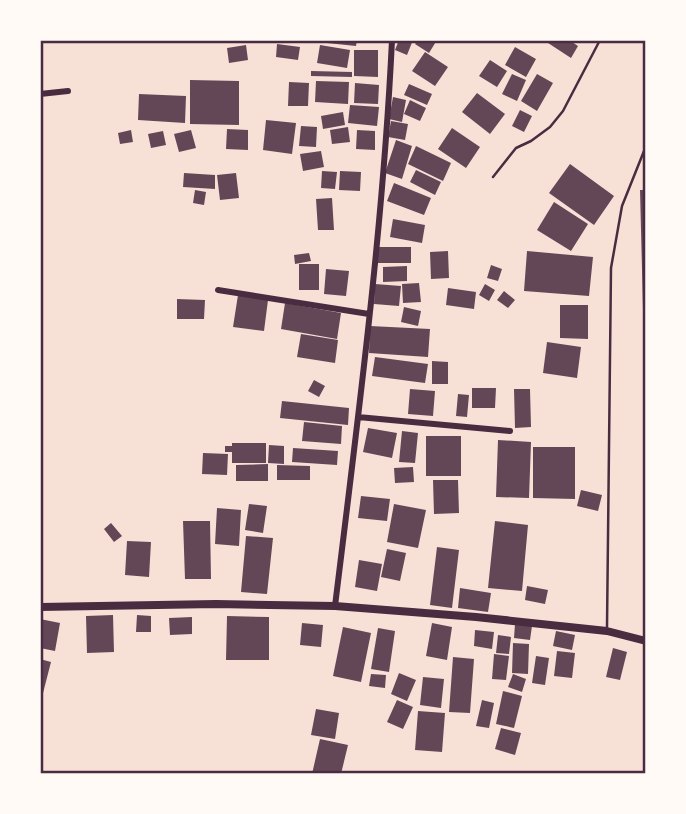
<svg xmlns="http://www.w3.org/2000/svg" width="686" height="814" font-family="Montserrat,sans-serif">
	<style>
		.building { fill: #644757 }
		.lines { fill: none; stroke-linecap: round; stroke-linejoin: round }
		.service { stroke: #4a2c40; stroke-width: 2.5 }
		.minor { stroke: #4a2c40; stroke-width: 6 }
		.tertiary { stroke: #4a2c40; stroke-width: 8 }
		.neatline { fill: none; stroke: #4a2c40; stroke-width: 2.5 }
	</style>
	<rect width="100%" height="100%" fill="#f7e1d7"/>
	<path class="building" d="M 317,40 L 357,40 L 356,46 L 317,42 Z
		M 399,40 L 413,40 L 407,55 L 395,50 Z
		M 418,40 L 437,40 L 429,53 L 415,44 Z
		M 549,40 L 569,40 L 578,46 L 571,58 L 548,43 Z
		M 277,44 L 300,47 L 298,60 L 276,57 Z
		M 246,45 L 248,60 L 229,63 L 227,48 Z
		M 320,45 L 350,50 L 347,68 L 317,63 Z
		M 515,47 L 536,59 L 526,77 L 505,65 Z
		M 354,50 L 378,50 L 378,77 L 354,76 Z
		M 425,52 L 448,67 L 435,86 L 412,71 Z
		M 490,60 L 507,71 L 497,87 L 479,76 Z
		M 311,71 L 352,72 L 352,77 L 311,76 Z
		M 512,74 L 526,80 L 517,101 L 502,94 Z
		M 537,74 L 553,83 L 537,111 L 521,101 Z
		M 190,80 L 239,81 L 239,125 L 190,124 Z
		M 316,81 L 349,82 L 348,104 L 315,102 Z
		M 289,82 L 309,83 L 308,106 L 288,106 Z
		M 355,83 L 379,85 L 378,104 L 354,103 Z
		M 409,84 L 432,94 L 427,105 L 404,95 Z
		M 477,93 L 505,114 L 490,134 L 462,112 Z
		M 139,94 L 186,96 L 185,123 L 138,120 Z
		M 393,97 L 406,100 L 402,122 L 389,119 Z
		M 410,100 L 426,108 L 420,121 L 404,114 Z
		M 350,105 L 379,107 L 377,126 L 348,123 Z
		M 520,110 L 532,116 L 524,132 L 512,126 Z
		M 343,112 L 345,125 L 323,129 L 321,116 Z
		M 266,120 L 296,123 L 292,154 L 263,150 Z
		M 391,121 L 408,124 L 405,140 L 388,137 Z
		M 301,126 L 317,127 L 316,147 L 299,146 Z
		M 348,127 L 350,142 L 332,144 L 330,130 Z
		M 452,128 L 480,147 L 466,168 L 438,149 Z
		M 227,129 L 248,130 L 248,150 L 226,149 Z
		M 131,130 L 133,142 L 120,144 L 118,133 Z
		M 191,130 L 196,148 L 179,152 L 174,134 Z
		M 357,130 L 375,131 L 375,150 L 356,149 Z
		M 163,131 L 166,145 L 151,148 L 148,134 Z
		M 396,140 L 412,146 L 402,179 L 385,173 Z
		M 416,146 L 451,163 L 443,181 L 408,164 Z
		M 321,151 L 324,167 L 303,171 L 300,154 Z
		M 570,164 L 614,196 L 594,225 L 549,193 Z
		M 416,170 L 441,182 L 435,195 L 410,182 Z
		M 322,171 L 337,172 L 335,189 L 321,188 Z
		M 340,171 L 361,172 L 360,191 L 339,190 Z
		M 184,173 L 215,175 L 215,189 L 183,187 Z
		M 236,173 L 239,198 L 220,200 L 217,175 Z
		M 394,183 L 431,198 L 424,215 L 387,201 Z
		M 195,190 L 206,192 L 204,205 L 193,203 Z
		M 640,190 L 646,190 L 646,309 L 643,309 Z
		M 332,198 L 334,230 L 318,230 L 316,199 Z
		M 554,202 L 588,224 L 571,251 L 537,230 Z
		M 393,219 L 425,225 L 422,243 L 390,237 Z
		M 377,247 L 411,247 L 411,263 L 376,263 Z
		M 448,251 L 449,278 L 431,279 L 430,252 Z
		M 527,251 L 593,257 L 589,296 L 524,291 Z
		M 309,253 L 311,261 L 295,264 L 294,255 Z
		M 299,264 L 319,264 L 319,290 L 299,290 Z
		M 491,265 L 502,269 L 498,281 L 487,278 Z
		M 407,266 L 407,281 L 383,282 L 383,267 Z
		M 326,269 L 349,271 L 346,296 L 324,294 Z
		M 419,283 L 421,302 L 403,303 L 402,284 Z
		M 375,284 L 401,286 L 399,306 L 374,304 Z
		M 485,284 L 495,290 L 489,301 L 479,295 Z
		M 448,288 L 476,292 L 474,309 L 446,305 Z
		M 504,291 L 515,300 L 508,308 L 497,300 Z
		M 238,295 L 268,300 L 264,331 L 233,327 Z
		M 177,299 L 205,300 L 204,319 L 177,319 Z
		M 285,303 L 341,313 L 337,339 L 281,329 Z
		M 560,305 L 588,305 L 588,339 L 560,338 Z
		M 404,307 L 421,311 L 418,326 L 401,322 Z
		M 370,326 L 430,329 L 428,357 L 369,353 Z
		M 301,334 L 338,340 L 335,363 L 297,357 Z
		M 547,342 L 581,347 L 577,378 L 543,373 Z
		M 375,357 L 428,364 L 425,383 L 372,376 Z
		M 432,361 L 448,362 L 448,384 L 432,384 Z
		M 314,380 L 325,386 L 319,397 L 308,391 Z
		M 472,388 L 496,388 L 495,408 L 472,408 Z
		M 410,389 L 435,391 L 433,416 L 408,414 Z
		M 514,389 L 530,389 L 531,427 L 515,428 Z
		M 458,394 L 469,395 L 467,417 L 456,416 Z
		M 282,401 L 349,408 L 348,425 L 280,418 Z
		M 304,422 L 342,426 L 341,444 L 302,441 Z
		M 368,428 L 397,433 L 392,458 L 363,452 Z
		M 402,431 L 418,433 L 415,463 L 399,462 Z
		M 426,436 L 461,436 L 461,476 L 426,476 Z
		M 498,440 L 531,442 L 529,498 L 496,497 Z
		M 232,443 L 266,443 L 266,463 L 232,463 L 232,452 L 225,452 L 225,446 L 232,446 Z
		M 269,445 L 284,446 L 284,464 L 268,463 Z
		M 533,447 L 575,447 L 575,499 L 533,498 Z
		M 293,448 L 338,451 L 337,465 L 292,462 Z
		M 203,453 L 228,454 L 227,475 L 202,474 Z
		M 268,464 L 268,481 L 236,481 L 236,465 Z
		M 277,465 L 310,466 L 310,480 L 277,480 Z
		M 413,467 L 414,482 L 395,483 L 394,468 Z
		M 433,480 L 458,480 L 459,513 L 434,514 Z
		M 581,490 L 602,495 L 598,511 L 577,506 Z
		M 361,496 L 390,499 L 387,521 L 358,518 Z
		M 249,504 L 267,506 L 263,533 L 245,530 Z
		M 394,504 L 426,510 L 418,548 L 387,542 Z
		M 217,508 L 241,510 L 239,546 L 215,544 Z
		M 183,521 L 210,521 L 211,579 L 185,579 Z
		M 495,521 L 528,525 L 522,591 L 488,588 Z
		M 111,523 L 122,536 L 114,542 L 104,529 Z
		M 246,536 L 273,538 L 267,594 L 241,592 Z
		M 127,541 L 151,542 L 149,577 L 125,575 Z
		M 437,547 L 459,550 L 452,608 L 430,605 Z
		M 387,549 L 406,553 L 400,581 L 381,577 Z
		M 359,560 L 382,564 L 377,591 L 355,587 Z
		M 527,586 L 548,590 L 545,604 L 525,600 Z
		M 460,588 L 491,593 L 488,612 L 458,608 Z
		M 113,615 L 114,652 L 87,653 L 86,616 Z
		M 137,615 L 151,616 L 151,632 L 136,632 Z
		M 227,616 L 269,617 L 269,660 L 226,660 Z
		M 192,617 L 192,634 L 170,635 L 169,618 Z
		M 40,619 L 60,623 L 55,651 L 40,648 Z
		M 302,623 L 323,625 L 321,647 L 300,645 Z
		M 432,623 L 452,627 L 447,660 L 426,656 Z
		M 515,624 L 532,626 L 530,640 L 514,638 Z
		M 343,627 L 371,633 L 361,682 L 333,676 Z
		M 378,628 L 395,631 L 389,672 L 371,669 Z
		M 475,630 L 494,632 L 492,649 L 474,646 Z
		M 556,631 L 575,635 L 572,650 L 553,646 Z
		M 498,635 L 511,637 L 509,654 L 496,653 Z
		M 513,643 L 529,644 L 528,674 L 512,673 Z
		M 613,648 L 627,652 L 620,680 L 606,677 Z
		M 557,651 L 575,653 L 572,678 L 554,676 Z
		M 494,654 L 509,656 L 506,680 L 492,679 Z
		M 536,656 L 549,658 L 545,685 L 532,683 Z
		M 453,657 L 474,659 L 470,713 L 449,712 Z
		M 40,659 L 51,662 L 41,701 L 40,701 Z
		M 399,673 L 416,680 L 407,701 L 391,694 Z
		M 371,674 L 386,675 L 385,688 L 369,686 Z
		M 513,674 L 526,679 L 522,692 L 508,687 Z
		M 423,677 L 444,679 L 441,708 L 420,705 Z
		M 503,691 L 522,696 L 514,728 L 496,724 Z
		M 397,700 L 413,707 L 403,729 L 387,722 Z
		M 482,700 L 494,703 L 489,728 L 476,726 Z
		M 316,709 L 339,713 L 335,739 L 311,735 Z
		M 418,711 L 445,713 L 442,752 L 415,750 Z
		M 501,728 L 521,733 L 515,755 L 495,749 Z
		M 320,739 L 348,745 L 341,774 L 312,774 Z"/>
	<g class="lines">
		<path class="service" d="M 493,177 L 516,148 L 531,141 L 550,127 L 563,111 L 600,40
			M 607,627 L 611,268 L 622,206 L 646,146"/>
		<path class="minor" d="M 40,94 L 68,91
			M 218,290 L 369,314
			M 358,417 L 510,431
			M 335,606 C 358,418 383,229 392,40"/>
		<path class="tertiary" d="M 40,607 L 216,604 L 335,606 L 476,617 L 607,631 L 646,641"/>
	</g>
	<rect width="686" height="814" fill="none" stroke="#fffaf5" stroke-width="84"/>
	<rect x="42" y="42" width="602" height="730" class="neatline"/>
</svg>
